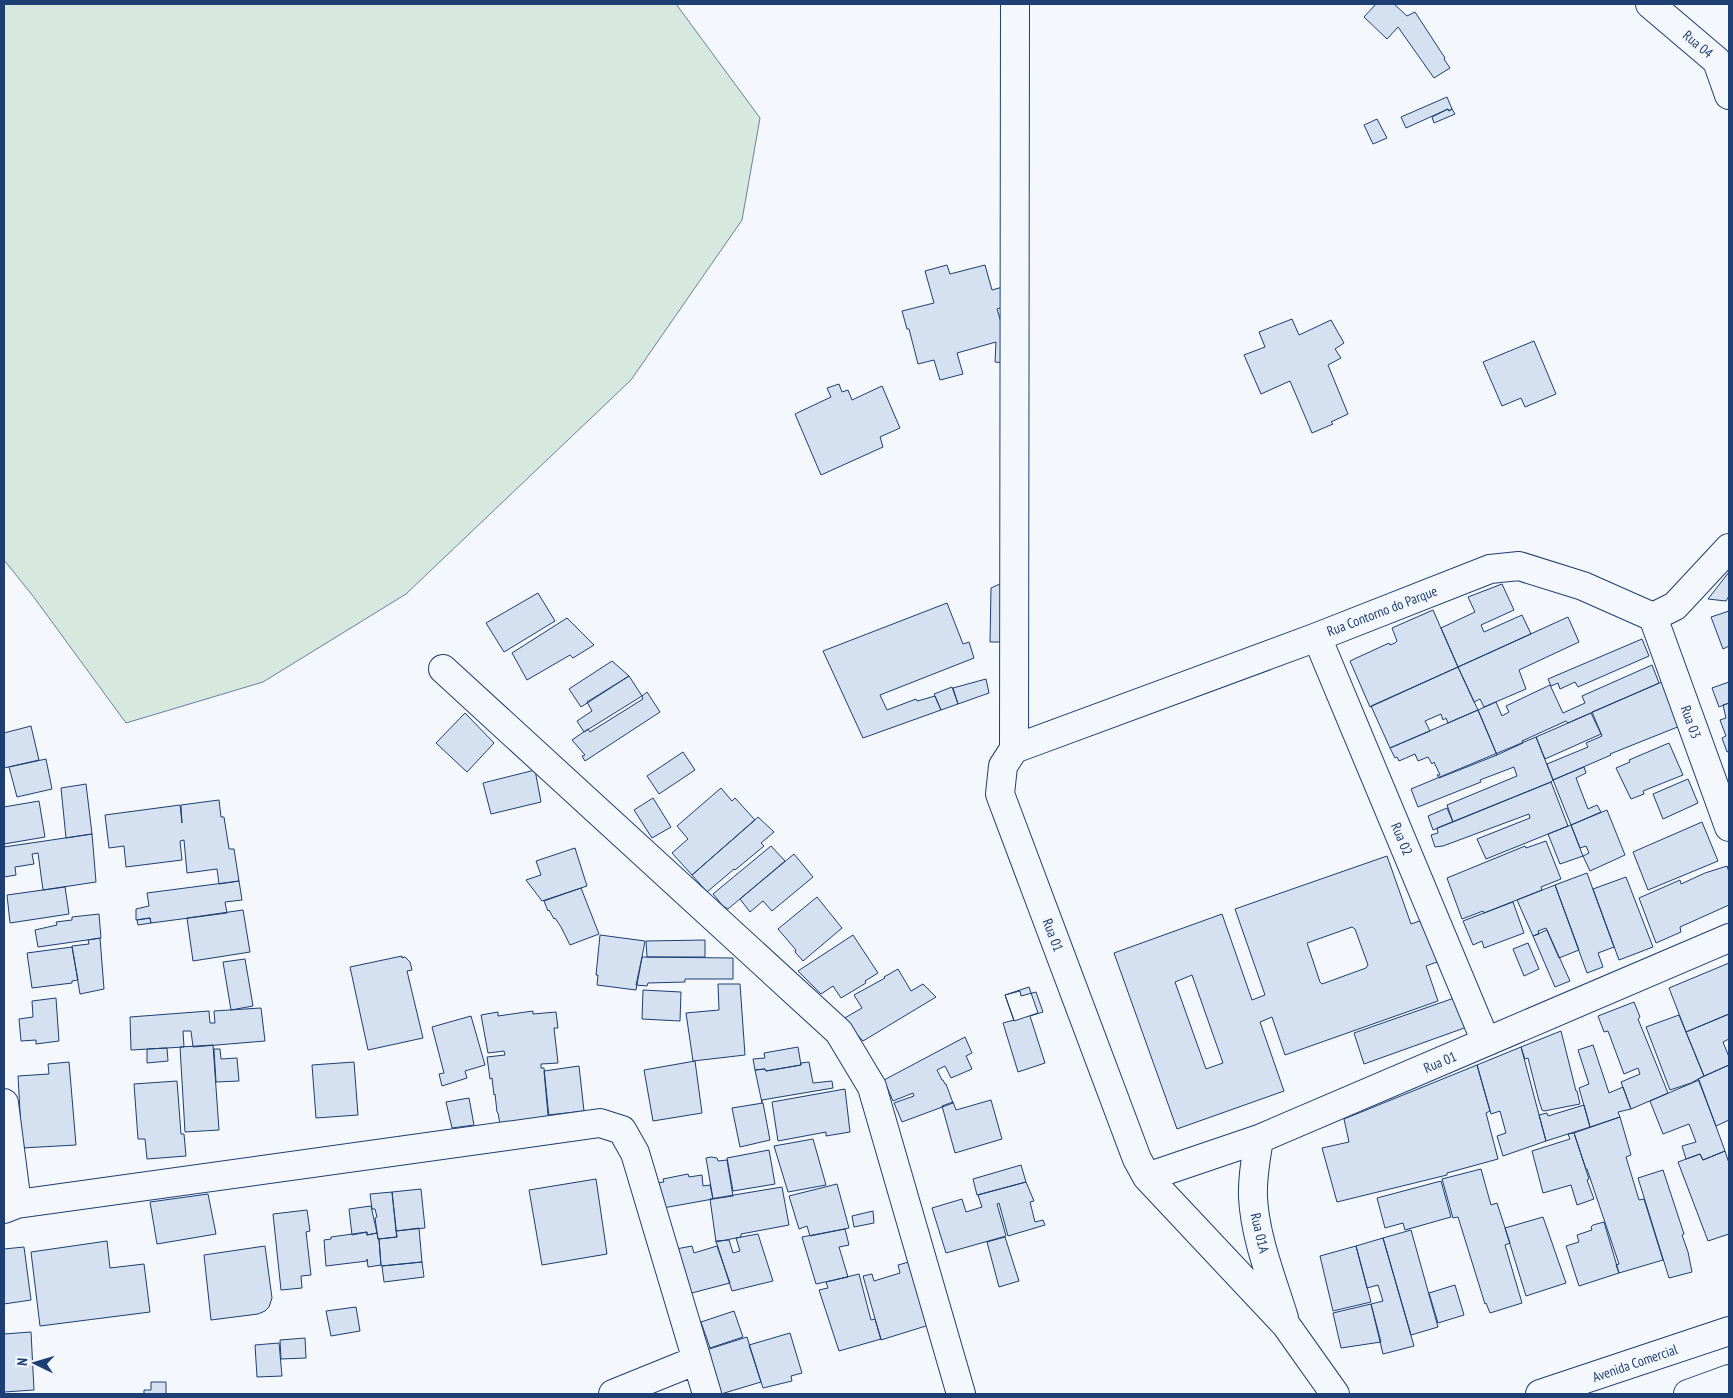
<svg xmlns="http://www.w3.org/2000/svg" width="1733" height="1398" font-family="'PT Sans Narrow',sans-serif">
	<style>
		.green { fill: #d7e8df; stroke: #687fa3 }
		.building { fill: #d5e0f0; stroke: #1d3f73; fill-rule: evenodd }
		.lines { fill: none; stroke-linecap: round; stroke-linejoin: round }
		.minor-casing { stroke: #1d3f73; stroke-width: 30 }
		.minor { stroke: #f4f7fb; stroke-width: 28 }
		.labels { text-anchor: middle; stroke-width: 4; stroke-linejoin: round; paint-order: stroke }
		.street-label { font-size: 14px; fill: #1d3f73; stroke: #f4f7fb }
	</style>
	<rect width="100%" height="100%" fill="#f4f7fb"/>
	<path class="green" d="M 4,4 L 676,4 L 760,118 L 742,220 L 631,380 L 406,594 L 263,682 L 126,723 L 33,596 L 4,560 Z"/>
	<path class="building" d="M 1376,4 L 1394,4 L 1407,16 L 1415,12 L 1445,58 L 1444,59 L 1450,68 L 1434,78 L 1398,27 L 1387,39 L 1364,17 Z
		M 1447,97 L 1452,109 L 1449,111 L 1448,109 L 1406,128 L 1401,117 Z
		M 1448,109 L 1449,111 L 1452,109 L 1455,114 L 1434,123 L 1432,117 Z
		M 1377,119 L 1387,138 L 1373,144 L 1364,125 Z
		M 947,265 L 950,274 L 985,265 L 992,290 L 1006,286 L 1007,306 L 997,309 L 1006,339 L 1006,363 L 995,362 L 996,342 L 957,353 L 963,374 L 940,380 L 934,360 L 918,364 L 909,329 L 907,329 L 902,311 L 934,303 L 925,271 Z
		M 1292,319 L 1299,335 L 1331,320 L 1344,343 L 1335,349 L 1341,358 L 1328,365 L 1348,414 L 1331,422 L 1333,424 L 1312,433 L 1290,381 L 1261,394 L 1244,355 L 1265,347 L 1259,332 Z
		M 1534,341 L 1556,394 L 1525,407 L 1521,398 L 1502,406 L 1483,362 Z
		M 839,384 L 842,392 L 848,390 L 852,400 L 882,386 L 900,428 L 880,437 L 883,447 L 821,475 L 795,414 L 831,397 L 827,388 Z
		M 1729,572 L 1729,596 L 1726,601 L 1708,599 Z
		M 1002,583 L 1003,642 L 990,642 L 991,588 Z
		M 1502,584 L 1514,610 L 1481,625 L 1484,632 L 1522,615 L 1531,634 L 1458,667 L 1441,628 L 1475,612 L 1468,597 Z
		M 538,593 L 555,621 L 504,652 L 486,623 Z
		M 947,603 L 963,644 L 969,642 L 974,658 L 880,695 L 887,710 L 916,699 L 917,701 L 921,700 L 935,696 L 941,710 L 863,738 L 823,651 Z
		M 1433,610 L 1458,667 L 1370,707 L 1350,661 L 1389,643 L 1390,645 L 1395,643 L 1397,641 L 1392,628 Z
		M 1729,611 L 1729,646 L 1723,649 L 1711,617 Z
		M 1568,617 L 1579,642 L 1519,670 L 1526,689 L 1484,707 L 1480,699 L 1474,702 L 1458,667 Z
		M 567,618 L 594,645 L 573,658 L 570,655 L 527,680 L 512,653 Z
		M 1642,639 L 1649,656 L 1578,687 L 1575,682 L 1560,689 L 1558,683 L 1551,686 L 1548,679 Z
		M 612,661 L 629,676 L 581,707 L 569,689 Z
		M 1652,665 L 1659,683 L 1568,723 L 1566,721 L 1522,741 L 1523,743 L 1497,755 L 1478,710 L 1496,702 L 1502,716 L 1509,712 L 1506,706 L 1550,685 L 1563,713 L 1585,703 L 1582,696 Z
		M 1458,667 L 1478,710 L 1448,723 L 1446,718 L 1443,720 L 1441,714 L 1425,721 L 1430,731 L 1390,748 L 1371,706 Z
		M 629,676 L 642,696 L 584,732 L 577,721 L 592,711 L 587,702 Z
		M 986,679 L 989,693 L 958,704 L 953,688 Z
		M 1662,682 L 1680,726 L 1610,754 L 1611,755 L 1553,780 L 1547,764 L 1588,747 L 1586,743 L 1602,736 L 1592,712 Z
		M 1729,682 L 1729,703 L 1719,707 L 1712,688 Z
		M 952,687 L 958,704 L 941,710 L 934,694 Z
		M 647,692 L 660,712 L 585,761 L 582,756 L 585,755 L 572,740 L 588,729 L 590,732 L 643,699 L 642,696 Z
		M 1729,703 L 1729,751 L 1727,752 L 1722,738 L 1726,736 L 1720,720 L 1726,718 L 1723,705 Z
		M 1478,710 L 1497,755 L 1439,778 L 1437,775 L 1440,775 L 1434,762 L 1432,764 L 1428,757 L 1418,761 L 1415,754 L 1399,761 L 1397,757 L 1395,758 L 1390,748 Z
		M 465,713 L 494,743 L 467,772 L 436,743 Z
		M 1591,713 L 1601,734 L 1545,759 L 1536,737 Z
		M 31,726 L 39,760 L 4,768 L 4,733 Z
		M 1536,737 L 1553,780 L 1551,782 L 1453,822 L 1447,805 L 1517,776 L 1514,767 L 1480,780 L 1481,782 L 1418,807 L 1411,789 Z
		M 1669,743 L 1683,775 L 1643,791 L 1644,794 L 1631,799 L 1616,768 L 1630,762 L 1629,760 Z
		M 683,752 L 695,770 L 659,794 L 647,776 Z
		M 46,759 L 52,789 L 17,797 L 9,767 Z
		M 1584,767 L 1586,773 L 1576,778 L 1588,809 L 1597,805 L 1601,812 L 1571,825 L 1553,780 Z
		M 535,770 L 541,802 L 491,814 L 483,783 Z
		M 1688,779 L 1698,803 L 1663,819 L 1653,794 Z
		M 1551,782 L 1568,826 L 1486,859 L 1477,839 L 1530,818 L 1529,814 L 1443,846 L 1435,847 L 1431,835 L 1438,833 L 1437,828 Z
		M 86,784 L 92,834 L 66,838 L 61,788 Z
		M 721,788 L 732,801 L 735,798 L 755,820 L 692,875 L 672,853 L 688,839 L 677,826 Z
		M 653,798 L 671,827 L 652,838 L 634,810 Z
		M 219,800 L 221,817 L 224,817 L 229,849 L 234,849 L 239,881 L 219,884 L 217,869 L 187,873 L 184,840 L 180,841 L 182,860 L 126,867 L 124,846 L 109,848 L 105,815 L 180,805 L 182,823 L 181,805 Z
		M 39,801 L 45,837 L 4,844 L 4,807 Z
		M 1447,808 L 1453,822 L 1433,830 L 1428,816 Z
		M 1607,810 L 1625,855 L 1590,871 L 1583,856 L 1589,853 L 1586,846 L 1580,848 L 1571,825 Z
		M 758,817 L 774,832 L 761,843 L 764,846 L 735,870 L 734,869 L 707,892 L 692,875 Z
		M 1702,822 L 1718,861 L 1648,890 L 1633,852 Z
		M 1571,825 L 1583,856 L 1560,864 L 1548,834 Z
		M 92,834 L 96,882 L 43,890 L 38,853 L 32,854 L 34,864 L 15,867 L 16,875 L 4,877 L 4,847 Z
		M 1546,841 L 1561,879 L 1541,887 L 1542,890 L 1484,913 L 1483,911 L 1462,919 L 1447,878 L 1525,846 L 1526,848 Z
		M 771,846 L 785,861 L 728,909 L 723,906 L 713,894 Z
		M 575,848 L 587,886 L 542,901 L 526,880 L 541,875 L 536,861 Z
		M 794,854 L 813,877 L 772,911 L 763,901 L 750,912 L 740,899 Z
		M 1387,856 L 1411,924 L 1428,918 L 1445,959 L 1426,966 L 1438,1001 L 1285,1055 L 1272,1017 L 1260,1022 L 1284,1091 L 1177,1129 L 1114,953 L 1222,914 L 1252,1000 L 1265,995 L 1235,909 ZM 1352,927 L 1355,929 L 1368,965 L 1366,968 L 1322,984 L 1320,982 L 1307,943 ZM 1192,975 L 1223,1063 L 1206,1069 L 1175,982 Z
		M 1727,866 L 1729,872 L 1729,905 L 1680,927 L 1681,932 L 1656,943 L 1639,898 L 1680,880 L 1681,884 L 1705,873 Z
		M 1587,873 L 1614,947 L 1598,953 L 1603,967 L 1587,973 L 1555,885 Z
		M 1626,877 L 1653,947 L 1619,960 L 1593,889 Z
		M 239,881 L 242,900 L 225,902 L 227,913 L 151,923 L 150,918 L 136,920 L 136,909 L 149,906 L 147,893 Z
		M 1555,885 L 1579,950 L 1559,958 L 1546,928 L 1538,931 L 1539,934 L 1533,936 L 1517,900 Z
		M 65,887 L 69,914 L 10,923 L 7,895 Z
		M 581,888 L 599,934 L 570,945 L 561,927 L 555,918 L 554,919 L 549,910 L 548,911 L 544,901 Z
		M 817,897 L 842,928 L 803,961 L 795,952 L 796,950 L 778,929 Z
		M 1513,902 L 1524,933 L 1484,948 L 1482,941 L 1473,945 L 1463,921 Z
		M 243,910 L 250,952 L 193,961 L 187,918 Z
		M 99,914 L 101,938 L 38,947 L 35,930 L 57,925 L 56,922 L 72,920 L 72,917 Z
		M 150,918 L 151,923 L 138,925 L 137,920 Z
		M 1547,930 L 1570,981 L 1555,987 L 1533,936 Z
		M 600,935 L 645,941 L 636,990 L 597,985 L 598,975 L 596,975 Z
		M 853,935 L 878,973 L 865,981 L 866,983 L 841,998 L 833,986 L 821,994 L 798,971 Z
		M 100,938 L 104,989 L 80,994 L 72,946 L 89,944 L 88,940 Z
		M 705,940 L 705,957 L 647,957 L 646,941 Z
		M 1528,943 L 1539,969 L 1524,976 L 1513,949 Z
		M 72,947 L 78,980 L 72,981 L 72,983 L 32,988 L 27,953 Z
		M 402,956 L 402,958 L 405,957 L 410,962 L 412,970 L 407,971 L 423,1038 L 368,1050 L 350,967 Z
		M 642,957 L 733,958 L 733,979 L 685,979 L 685,982 L 648,983 L 647,986 L 636,985 Z
		M 245,959 L 253,1006 L 231,1010 L 223,962 Z
		M 1729,963 L 1729,1014 L 1686,1032 L 1669,988 Z
		M 898,969 L 911,991 L 923,984 L 936,997 L 863,1041 L 843,1019 L 862,1008 L 854,995 L 885,978 L 884,977 Z
		M 718,984 L 740,984 L 745,1055 L 693,1061 L 686,1013 L 719,1010 Z
		M 1029,987 L 1038,1013 L 1014,1021 L 1005,995 Z
		M 643,990 L 681,992 L 680,1021 L 642,1019 Z
		M 1020,991 L 1021,996 L 1036,992 L 1043,1012 L 1030,1016 L 1045,1063 L 1018,1072 L 1003,1023 L 1014,1020 L 1005,995 Z
		M 1457,997 L 1467,1027 L 1364,1064 L 1354,1033 Z
		M 56,998 L 59,1041 L 36,1044 L 36,1040 L 21,1041 L 19,1019 L 33,1017 L 32,1001 Z
		M 1634,1002 L 1640,1017 L 1638,1019 L 1668,1093 L 1631,1109 L 1621,1082 L 1640,1074 L 1638,1068 L 1624,1074 L 1608,1031 L 1604,1032 L 1598,1016 Z
		M 261,1008 L 265,1041 L 193,1047 L 191,1031 L 183,1031 L 184,1047 L 131,1050 L 130,1017 L 209,1011 L 210,1023 L 215,1023 L 214,1011 Z
		M 533,1011 L 533,1014 L 556,1012 L 558,1028 L 554,1028 L 558,1063 L 541,1064 L 541,1068 L 544,1068 L 549,1117 L 500,1124 L 498,1113 L 497,1112 L 495,1094 L 494,1095 L 492,1078 L 490,1079 L 487,1057 L 505,1055 L 504,1051 L 488,1053 L 481,1015 L 498,1012 L 498,1016 Z
		M 1729,1014 L 1729,1039 L 1723,1042 L 1729,1057 L 1729,1065 L 1704,1076 L 1686,1032 Z
		M 1679,1015 L 1704,1076 L 1691,1083 L 1670,1090 L 1646,1027 Z
		M 471,1016 L 485,1065 L 465,1071 L 467,1078 L 442,1086 L 439,1074 L 444,1073 L 432,1027 Z
		M 1561,1031 L 1576,1091 L 1577,1091 L 1580,1104 L 1544,1111 L 1542,1110 L 1539,1101 L 1528,1058 L 1525,1059 L 1521,1047 Z
		M 965,1037 L 972,1053 L 966,1056 L 972,1069 L 951,1078 L 945,1066 L 937,1070 L 942,1080 L 943,1080 L 945,1084 L 946,1084 L 953,1103 L 902,1122 L 894,1103 L 914,1096 L 913,1093 L 893,1101 L 884,1080 Z
		M 213,1045 L 219,1130 L 185,1132 L 180,1047 Z
		M 1593,1045 L 1609,1093 L 1623,1087 L 1631,1109 L 1618,1112 L 1620,1117 L 1590,1127 L 1579,1088 L 1589,1084 L 1578,1050 Z
		M 798,1047 L 801,1065 L 766,1071 L 765,1069 L 755,1070 L 753,1059 L 765,1058 L 764,1053 Z
		M 1521,1047 L 1546,1141 L 1503,1156 L 1497,1136 L 1506,1133 L 1500,1111 L 1491,1114 L 1477,1065 Z
		M 167,1048 L 168,1061 L 147,1063 L 147,1049 Z
		M 214,1049 L 220,1049 L 221,1059 L 237,1058 L 239,1081 L 216,1082 Z
		M 695,1061 L 702,1113 L 653,1121 L 644,1070 Z
		M 69,1062 L 76,1145 L 22,1148 L 18,1076 L 49,1074 L 48,1064 Z
		M 354,1062 L 358,1115 L 316,1118 L 312,1065 Z
		M 809,1062 L 813,1083 L 832,1081 L 833,1088 L 762,1100 L 762,1103 L 755,1070 L 765,1069 L 766,1071 L 801,1065 L 801,1063 Z
		M 1477,1065 L 1490,1111 L 1486,1113 L 1498,1159 L 1447,1173 L 1447,1175 L 1337,1202 L 1322,1148 L 1349,1142 L 1344,1119 Z
		M 1729,1065 L 1729,1120 L 1716,1126 L 1698,1079 Z
		M 579,1066 L 584,1111 L 548,1115 L 544,1071 Z
		M 1699,1080 L 1725,1151 L 1703,1160 L 1700,1154 L 1686,1159 L 1682,1146 L 1696,1142 L 1689,1124 L 1663,1134 L 1650,1101 Z
		M 177,1081 L 181,1134 L 184,1134 L 186,1156 L 147,1159 L 145,1139 L 138,1139 L 134,1084 Z
		M 845,1089 L 850,1132 L 826,1136 L 826,1132 L 778,1141 L 772,1102 Z
		M 469,1098 L 474,1125 L 452,1128 L 446,1102 Z
		M 991,1100 L 1002,1139 L 955,1153 L 942,1106 L 953,1102 L 956,1110 Z
		M 763,1103 L 770,1140 L 740,1147 L 732,1108 Z
		M 1584,1105 L 1590,1127 L 1546,1141 L 1539,1115 L 1547,1113 L 1548,1116 Z
		M 1620,1117 L 1631,1155 L 1626,1157 L 1639,1200 L 1644,1199 L 1663,1260 L 1619,1273 L 1616,1265 L 1619,1264 L 1587,1169 L 1586,1169 L 1574,1133 Z
		M 1574,1133 L 1589,1179 L 1587,1180 L 1594,1199 L 1577,1205 L 1571,1185 L 1543,1193 L 1532,1151 L 1570,1139 L 1568,1134 Z
		M 813,1139 L 826,1185 L 788,1192 L 774,1146 Z
		M 769,1150 L 775,1184 L 733,1191 L 727,1158 Z
		M 1725,1151 L 1729,1163 L 1729,1234 L 1708,1241 L 1678,1162 L 1700,1154 L 1703,1160 Z
		M 711,1157 L 717,1158 L 718,1161 L 727,1160 L 733,1196 L 713,1199 L 706,1158 Z
		M 1021,1165 L 1026,1182 L 977,1195 L 973,1179 Z
		M 1481,1169 L 1491,1205 L 1497,1203 L 1510,1243 L 1505,1245 L 1522,1303 L 1490,1313 L 1486,1303 L 1485,1304 L 1458,1217 L 1453,1218 L 1442,1179 Z
		M 1663,1170 L 1684,1234 L 1682,1235 L 1688,1252 L 1692,1272 L 1669,1278 L 1638,1178 Z
		M 688,1174 L 689,1177 L 702,1175 L 703,1186 L 710,1185 L 713,1199 L 663,1208 L 654,1183 L 664,1182 L 663,1179 Z
		M 596,1179 L 607,1254 L 542,1265 L 529,1190 Z
		M 1441,1181 L 1451,1217 L 1405,1230 L 1403,1223 L 1385,1228 L 1377,1198 Z
		M 1026,1182 L 1034,1201 L 1030,1202 L 1035,1222 L 1043,1220 L 1045,1225 L 1008,1236 L 999,1203 L 997,1204 L 1006,1236 L 946,1253 L 932,1208 L 962,1199 L 966,1212 L 982,1207 L 978,1195 Z
		M 837,1184 L 849,1228 L 810,1236 L 807,1226 L 799,1229 L 789,1196 Z
		M 782,1187 L 789,1225 L 741,1234 L 741,1237 L 716,1242 L 710,1199 Z
		M 421,1189 L 425,1228 L 396,1231 L 392,1192 Z
		M 392,1192 L 397,1237 L 378,1239 L 375,1218 L 377,1217 L 375,1209 L 372,1209 L 370,1194 Z
		M 208,1194 L 216,1234 L 157,1244 L 150,1202 Z
		M 371,1206 L 377,1233 L 367,1235 L 367,1232 L 352,1235 L 349,1209 Z
		M 307,1210 L 310,1231 L 306,1232 L 311,1275 L 301,1276 L 302,1288 L 281,1290 L 273,1214 Z
		M 873,1211 L 874,1223 L 854,1227 L 852,1216 Z
		M 1543,1217 L 1566,1283 L 1526,1296 L 1505,1228 Z
		M 1604,1222 L 1619,1273 L 1579,1286 L 1566,1246 L 1579,1242 L 1577,1235 L 1592,1230 L 1591,1227 L 1593,1225 Z
		M 419,1228 L 422,1262 L 381,1266 L 379,1239 L 397,1237 L 396,1231 Z
		M 845,1229 L 849,1245 L 839,1247 L 848,1277 L 816,1284 L 802,1237 Z
		M 1411,1230 L 1438,1327 L 1411,1335 L 1383,1238 Z
		M 367,1232 L 367,1235 L 377,1233 L 378,1239 L 379,1239 L 381,1265 L 368,1267 L 367,1259 L 367,1261 L 326,1266 L 324,1240 L 331,1239 L 331,1237 Z
		M 758,1234 L 773,1281 L 732,1291 L 716,1241 L 729,1240 L 733,1253 L 740,1251 L 736,1238 Z
		M 1005,1237 L 1019,1281 L 999,1287 L 987,1242 Z
		M 1383,1238 L 1414,1346 L 1383,1354 L 1371,1304 L 1383,1301 L 1378,1285 L 1367,1288 L 1356,1246 Z
		M 107,1241 L 110,1268 L 144,1264 L 150,1312 L 40,1326 L 31,1252 Z
		M 265,1246 L 272,1298 L 269,1307 L 265,1311 L 258,1314 L 211,1320 L 204,1255 Z
		M 692,1246 L 694,1253 L 717,1246 L 730,1283 L 688,1294 L 676,1249 Z
		M 1356,1246 L 1371,1302 L 1333,1311 L 1320,1256 Z
		M 24,1247 L 31,1300 L 4,1304 L 4,1249 Z
		M 422,1262 L 424,1277 L 384,1282 L 382,1266 Z
		M 909,1262 L 929,1325 L 881,1340 L 863,1276 L 872,1274 L 874,1281 L 900,1273 L 898,1265 Z
		M 859,1274 L 871,1320 L 875,1319 L 881,1339 L 839,1351 L 819,1290 L 828,1288 L 826,1282 Z
		M 1455,1285 L 1464,1315 L 1438,1323 L 1429,1293 Z
		M 1371,1304 L 1381,1342 L 1341,1348 L 1333,1313 Z
		M 356,1307 L 360,1331 L 331,1336 L 326,1311 Z
		M 734,1311 L 743,1337 L 710,1348 L 701,1322 Z
		M 31,1332 L 34,1390 L 4,1392 L 4,1334 Z
		M 790,1333 L 802,1373 L 791,1376 L 792,1381 L 763,1388 L 749,1345 Z
		M 747,1337 L 761,1382 L 721,1394 L 706,1350 Z
		M 305,1338 L 306,1358 L 281,1359 L 280,1340 Z
		M 279,1343 L 282,1376 L 257,1377 L 255,1345 Z
		M 151,1382 L 166,1382 L 166,1394 L 144,1394 L 144,1390 L 151,1390 Z"/>
	<g class="lines">
		<g class="minor-casing">
			<path id="minor" d="M 1650,4 L 1717,61 L 1729,95
				M 1653,617 L 1729,827
				M 1317,637 L 1486,1042
				M 443,669 L 839,1032 L 872,1087 L 961,1394
				M 1014,749 L 1317,637 L 1490,569 L 1519,566 L 1583,586 L 1653,617 L 1675,606 L 1729,548
				M 1014,749 L 1003,766 L 1000,794 L 1137,1159 L 1147,1177 L 1286,1325 L 1335,1394
				M 1014,749 L 1015,4
				M 4,1103 L 17,1204
				M 1259,1139 C 1256,1158 1252,1177 1253,1197 C 1255,1238 1272,1279 1284,1318
				M 1147,1177 L 1259,1139 L 1729,938
				M 4,1209 L 17,1204 L 600,1123 L 622,1130 L 635,1153 L 707,1394
				M 613,1394 L 697,1360
				M 1540,1394 L 1729,1331
				M 1688,1394 L 1729,1379"/>
		</g>
		<use href="#minor" class="minor"/>
	</g>
	<g class="labels">
		<g class="street-label">
			<text transform="translate(1698 44) rotate(40)" y="5">Rua 04</text>
			<text transform="translate(1382 611) rotate(-21)" y="5">Rua Contorno do Parque</text>
			<text transform="translate(1691 722) rotate(70)" y="5">Rua 03</text>
			<text transform="translate(1402 839) rotate(67)" y="5">Rua 02</text>
			<text transform="translate(1053 935) rotate(69)" y="5">Rua 01</text>
			<text transform="translate(1440 1062) rotate(-23)" y="5">Rua 01</text>
			<text transform="translate(1260 1233) rotate(77)" y="5">Rua 01A</text>
			<text transform="translate(1635 1363) rotate(-19)" y="5">Avenida Comercial</text>
		</g>
	</g>
	<rect width="1733" height="1398" fill="none" stroke="#1d3f73" stroke-width="10"/>
	<g transform="translate(35 1363) rotate(275)" stroke="#f4f7fb" stroke-width="4" paint-order="stroke">
	<path d="M0-4L9 19L0 12L-9 19Z" fill="#1d3f73"/>
	<text y="-8" font-size="14" font-weight="bold" text-anchor="middle" fill="#1d3f73">N</text>
	</g>
</svg>
